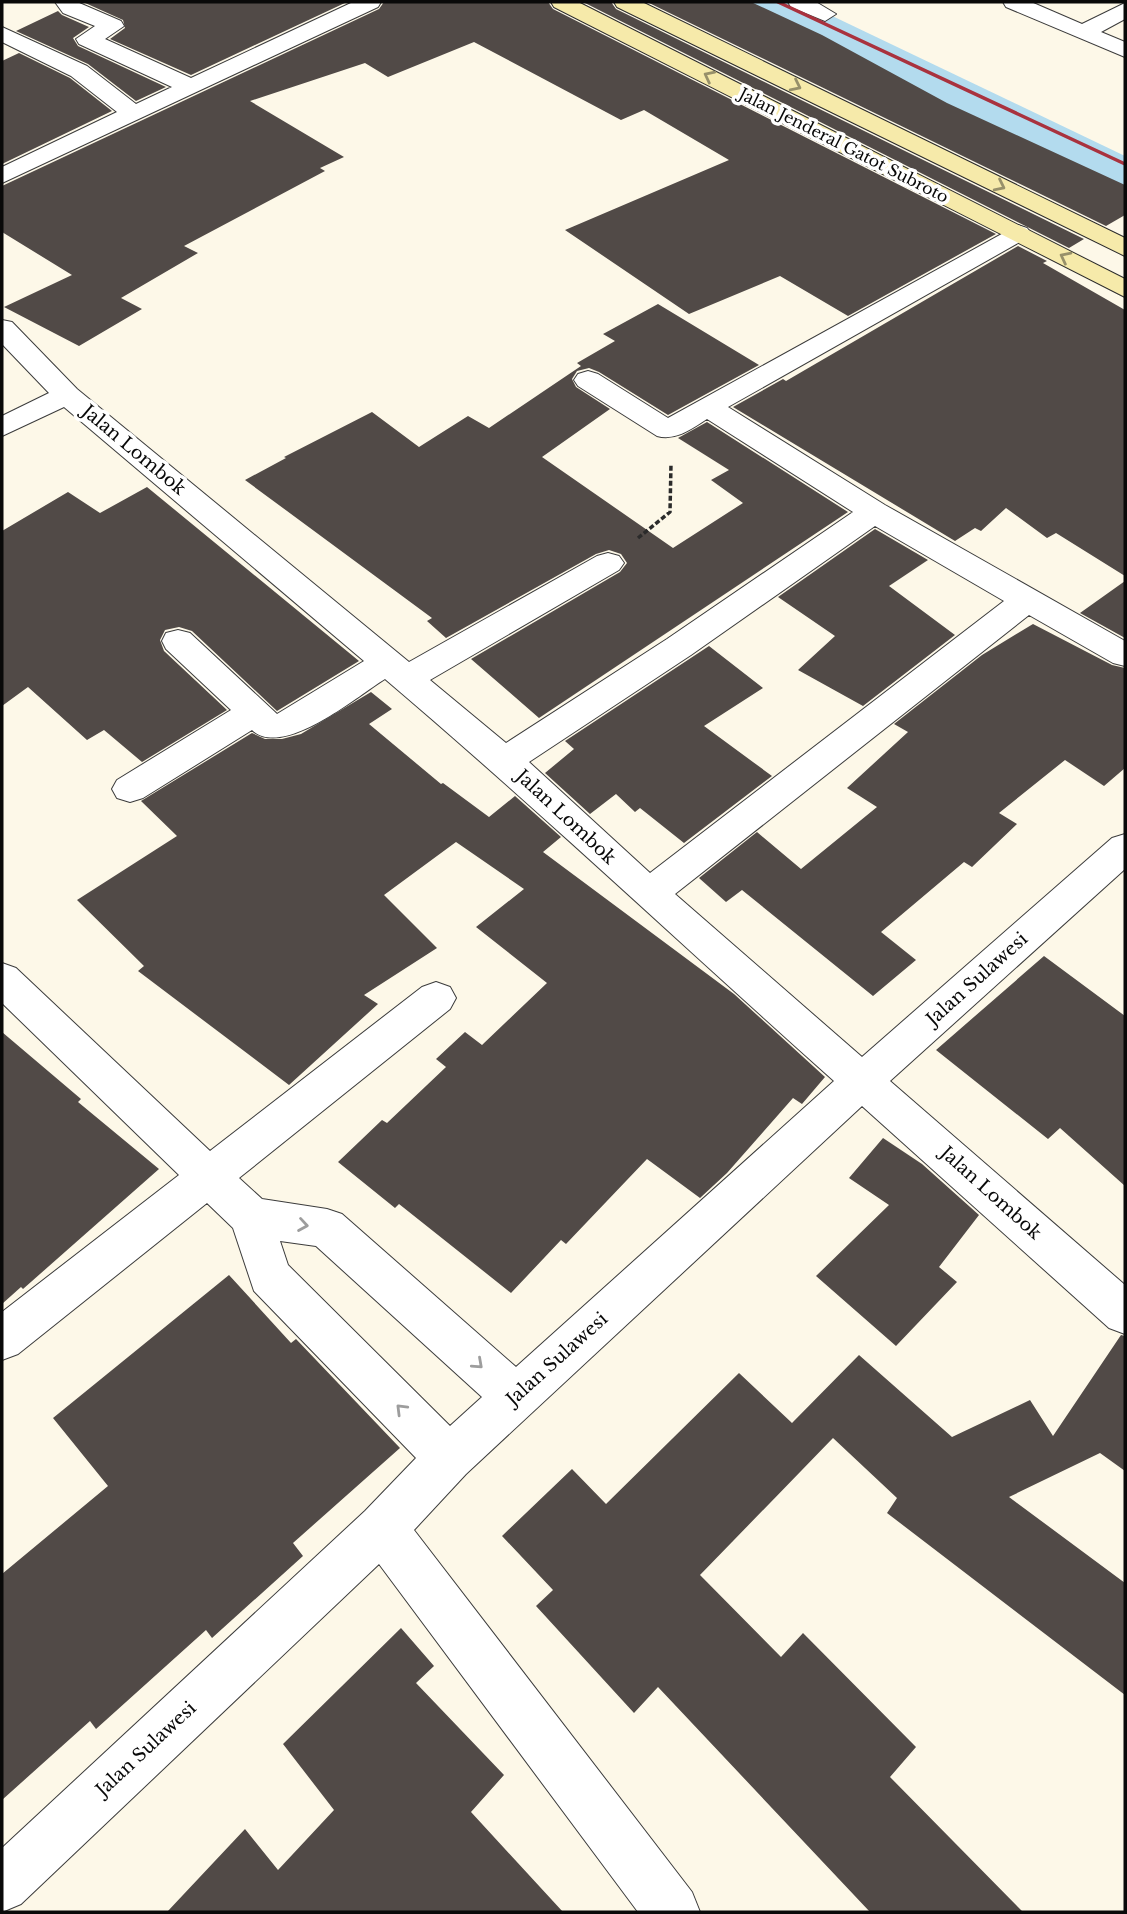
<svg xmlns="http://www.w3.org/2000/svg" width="1127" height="1914" font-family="'Libre Baskerville',serif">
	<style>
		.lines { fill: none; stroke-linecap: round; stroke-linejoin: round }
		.river { fill: #b3dbee; fill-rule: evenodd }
		.building { fill: #514a47 }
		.minor-casing { stroke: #3c3c3c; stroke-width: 2 }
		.secondary-casing { stroke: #2b2b2b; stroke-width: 2 }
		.path { stroke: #2b2b2b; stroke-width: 3.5; stroke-dasharray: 5 2.5; stroke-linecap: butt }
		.minor { fill: #fff; fill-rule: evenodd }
		.secondary { fill: #f6eaaa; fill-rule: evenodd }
		.rail { stroke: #a9323e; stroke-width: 3.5 }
		.oneway { stroke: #97906a }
		.oneway2 { stroke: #9d9d9d }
		.labels { text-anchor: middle; stroke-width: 7; stroke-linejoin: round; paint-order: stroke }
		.far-street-label { font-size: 16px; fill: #090909; stroke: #fff }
		.street-label { font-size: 18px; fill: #090909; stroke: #fff }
	</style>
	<rect width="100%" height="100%" fill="#fdf8e8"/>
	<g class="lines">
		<path class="river" d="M 736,2 L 803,2 L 1125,156 L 1125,196 L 1104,190 L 744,13 Z"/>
	</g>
	<path class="building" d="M 83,2 L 347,2 L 191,75 L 110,39 L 125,28 L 123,20 Z
		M 384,2 L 548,2 L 553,9 L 996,234 L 848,316 L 780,276 L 689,314 L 565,230 L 729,160 L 644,110 L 621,120 L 474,42 L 388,77 L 365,63 L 250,101 L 344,157 L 320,168 L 325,171 L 184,246 L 198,253 L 121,298 L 142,309 L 79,346 L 4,307 L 72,275 L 2,232 L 2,186 L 379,9 Z
		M 583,2 L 611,2 L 616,9 L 1084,239 L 1069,248 Z
		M 647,2 L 751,2 L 822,35 L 947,103 L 1125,185 L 1125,215 L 1106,226 Z
		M 58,11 L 62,15 L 89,27 L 73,38 L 78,46 L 166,87 L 136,101 L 88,64 L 16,31 Z
		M 19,53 L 70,78 L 112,111 L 2,164 L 2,61 Z
		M 1018,246 L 1047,261 L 1043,263 L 1125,310 L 1125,576 L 1056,533 L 1047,538 L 1006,508 L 981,531 L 975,528 L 955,541 L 733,407 L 783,379 L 786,381 Z
		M 658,304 L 759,365 L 668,415 L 599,372 L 589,368 L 577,371 L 572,379 L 576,387 L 610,409 L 542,457 L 673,548 L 743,503 L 711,480 L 729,470 L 678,438 L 707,422 L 848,512 L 539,718 L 471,659 L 620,572 L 627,563 L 621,554 L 609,550 L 596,554 L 446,638 L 427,621 L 432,618 L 245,480 L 286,458 L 284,457 L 372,412 L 419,447 L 468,416 L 489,428 L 581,366 L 577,363 L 615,341 L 603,334 Z
		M 147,487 L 359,661 L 277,711 L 192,631 L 179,627 L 165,630 L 160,640 L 164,651 L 227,710 L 142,762 L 104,730 L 87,740 L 28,687 L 2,706 L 2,531 L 68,492 L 100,513 Z
		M 875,529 L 928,560 L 889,586 L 955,635 L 863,706 L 798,670 L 835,636 L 778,597 Z
		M 1125,581 L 1125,638 L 1080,613 Z
		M 1033,624 L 1112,665 L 1125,668 L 1125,768 L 1104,786 L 1065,760 L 999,813 L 1017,824 L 972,867 L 964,862 L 881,932 L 916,960 L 873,996 L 742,890 L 726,902 L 699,878 L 757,832 L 801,869 L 877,807 L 847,788 L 908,732 L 894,724 L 982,655 Z
		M 709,646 L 763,688 L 704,726 L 772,776 L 684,843 L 640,808 L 635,812 L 616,794 L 590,814 L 545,773 L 574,749 L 565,741 Z
		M 371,692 L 392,709 L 369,724 L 441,784 L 443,783 L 489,817 L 515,796 L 561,837 L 543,852 L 734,994 L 825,1077 L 802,1104 L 793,1098 L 727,1173 L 700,1198 L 647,1159 L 566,1244 L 561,1240 L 511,1293 L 399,1204 L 395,1208 L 338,1162 L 382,1120 L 387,1123 L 446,1067 L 436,1059 L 465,1032 L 482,1045 L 547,983 L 476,927 L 524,889 L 456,842 L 384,895 L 437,948 L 364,995 L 378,1004 L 289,1085 L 138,971 L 144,966 L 77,900 L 177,836 L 141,801 L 252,733 L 265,739 L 282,739 L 301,734 Z
		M 1044,956 L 1125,1016 L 1125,1186 L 1060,1128 L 1048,1139 L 936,1050 Z
		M 2,1032 L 81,1099 L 78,1102 L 159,1169 L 23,1289 L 21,1287 L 2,1304 Z
		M 883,1138 L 922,1164 L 979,1215 L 939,1267 L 957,1282 L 896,1346 L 816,1276 L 889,1205 L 849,1178 Z
		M 229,1275 L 291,1343 L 296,1339 L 400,1448 L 293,1543 L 303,1556 L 212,1638 L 206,1630 L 96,1729 L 90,1721 L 2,1800 L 2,1574 L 108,1486 L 53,1418 Z
		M 1121,1335 L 1125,1336 L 1125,1471 L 1100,1453 L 1009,1497 L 1125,1583 L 1125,1695 L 887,1513 L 897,1498 L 833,1438 L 700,1575 L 781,1657 L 803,1633 L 916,1747 L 890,1777 L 1023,1912 L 870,1912 L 658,1687 L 634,1713 L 536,1606 L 553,1590 L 502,1536 L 572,1469 L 606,1504 L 739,1373 L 792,1423 L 859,1355 L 952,1437 L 1030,1400 L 1053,1436 Z
		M 401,1628 L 434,1666 L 416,1683 L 504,1775 L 471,1812 L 563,1912 L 167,1912 L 245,1829 L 278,1870 L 334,1810 L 283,1744 Z"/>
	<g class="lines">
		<g class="minor-casing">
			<path id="minor" d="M 55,2 L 77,2 L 121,21 L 124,26 L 105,39 L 191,78 L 353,2 L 381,2 L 378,7 L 2,183 L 2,167 L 117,112 L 71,76 L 2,42 L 2,27 L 87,66 L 136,104 L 172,87 L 79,44 L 76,39 L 95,26 L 63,13 Z
				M 788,2 L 816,2 L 836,14 L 825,21 L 791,7 Z
				M 1003,2 L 1031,2 L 1082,24 L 1125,3 L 1125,19 L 1101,32 L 1125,42 L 1125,57 L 1006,7 Z
				M 1018,225 L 1027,228 L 1031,233 L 1027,238 L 728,407 L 885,505 L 1125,641 L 1125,666 L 1113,663 L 1029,615 L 675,894 L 862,1057 L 1112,838 L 1125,834 L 1125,869 L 890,1081 L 1125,1285 L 1125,1334 L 1109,1328 L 862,1106 L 466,1474 L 414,1530 L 692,1892 L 700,1912 L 638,1912 L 379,1564 L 21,1904 L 2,1912 L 2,1848 L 365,1511 L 416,1458 L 254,1291 L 233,1228 L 207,1203 L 18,1354 L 2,1360 L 2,1312 L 179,1175 L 2,1003 L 2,963 L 16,968 L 210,1151 L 422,987 L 436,982 L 450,987 L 456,998 L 450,1009 L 239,1178 L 262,1199 L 327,1209 L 342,1214 L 516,1367 L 834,1081 C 684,947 538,809 385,679 C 356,697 283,759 252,730 L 143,798 L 130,802 L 117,798 L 112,789 L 117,780 L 231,710 L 166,649 L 162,641 L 166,633 L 178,630 L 190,633 L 277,714 L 364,661 L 64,407 L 2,436 L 2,416 L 49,393 L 2,344 L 2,320 L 12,322 L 77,389 L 409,662 L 597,556 L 608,553 L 619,556 L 624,563 L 619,570 L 430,680 L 506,743 L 667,639 L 853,512 L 707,419 C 691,429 676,441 657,436 L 578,386 L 574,380 L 578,374 L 588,371 L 598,374 L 668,418 ZM 875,526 L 1004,601 L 650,873 L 529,762 L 691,655 ZM 280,1241 L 316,1246 L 482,1397 L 450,1426 L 288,1265 Z"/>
		</g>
		<g class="secondary-casing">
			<path id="secondary" d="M 551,2 L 578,2 L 1125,279 L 1125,297 L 554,7 Z
				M 614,2 L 642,2 L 1125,238 L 1125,256 L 617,7 Z"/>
		</g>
		<path class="path" d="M 638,538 L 670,512 L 671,464"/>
		<use href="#minor" class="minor"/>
		<use href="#secondary" class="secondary"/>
		<path class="rail" d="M 778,2 L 1125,164"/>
	</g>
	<defs><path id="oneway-chevron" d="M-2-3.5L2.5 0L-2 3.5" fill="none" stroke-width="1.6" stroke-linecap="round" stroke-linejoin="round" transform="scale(1.75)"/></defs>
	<g class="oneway">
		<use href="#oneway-chevron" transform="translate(709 76) rotate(-153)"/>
		<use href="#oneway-chevron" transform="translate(796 86) rotate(26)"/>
		<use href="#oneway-chevron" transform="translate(1000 186) rotate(26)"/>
		<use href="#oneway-chevron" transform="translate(1065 257) rotate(-153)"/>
	</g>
	<g class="oneway2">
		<use href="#oneway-chevron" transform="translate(303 1225) rotate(9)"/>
		<use href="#oneway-chevron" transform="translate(478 1364) rotate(42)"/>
		<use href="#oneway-chevron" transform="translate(401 1409) rotate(-135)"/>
	</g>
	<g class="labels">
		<g class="far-street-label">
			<text transform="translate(844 145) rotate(27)" y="6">Jalan Jenderal Gatot Subroto</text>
		</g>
		<g class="street-label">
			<text transform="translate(134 450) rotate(40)" y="6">Jalan Lombok</text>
			<text transform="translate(566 817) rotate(43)" y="6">Jalan Lombok</text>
			<text transform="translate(977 979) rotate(-42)" y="6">Jalan Sulawesi</text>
			<text transform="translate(991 1193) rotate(42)" y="6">Jalan Lombok</text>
			<text transform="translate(557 1359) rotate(-42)" y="6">Jalan Sulawesi</text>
			<text transform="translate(146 1749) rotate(-43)" y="6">Jalan Sulawesi</text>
		</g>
	</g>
	<rect width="1127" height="1914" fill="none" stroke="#090909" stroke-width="7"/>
</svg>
